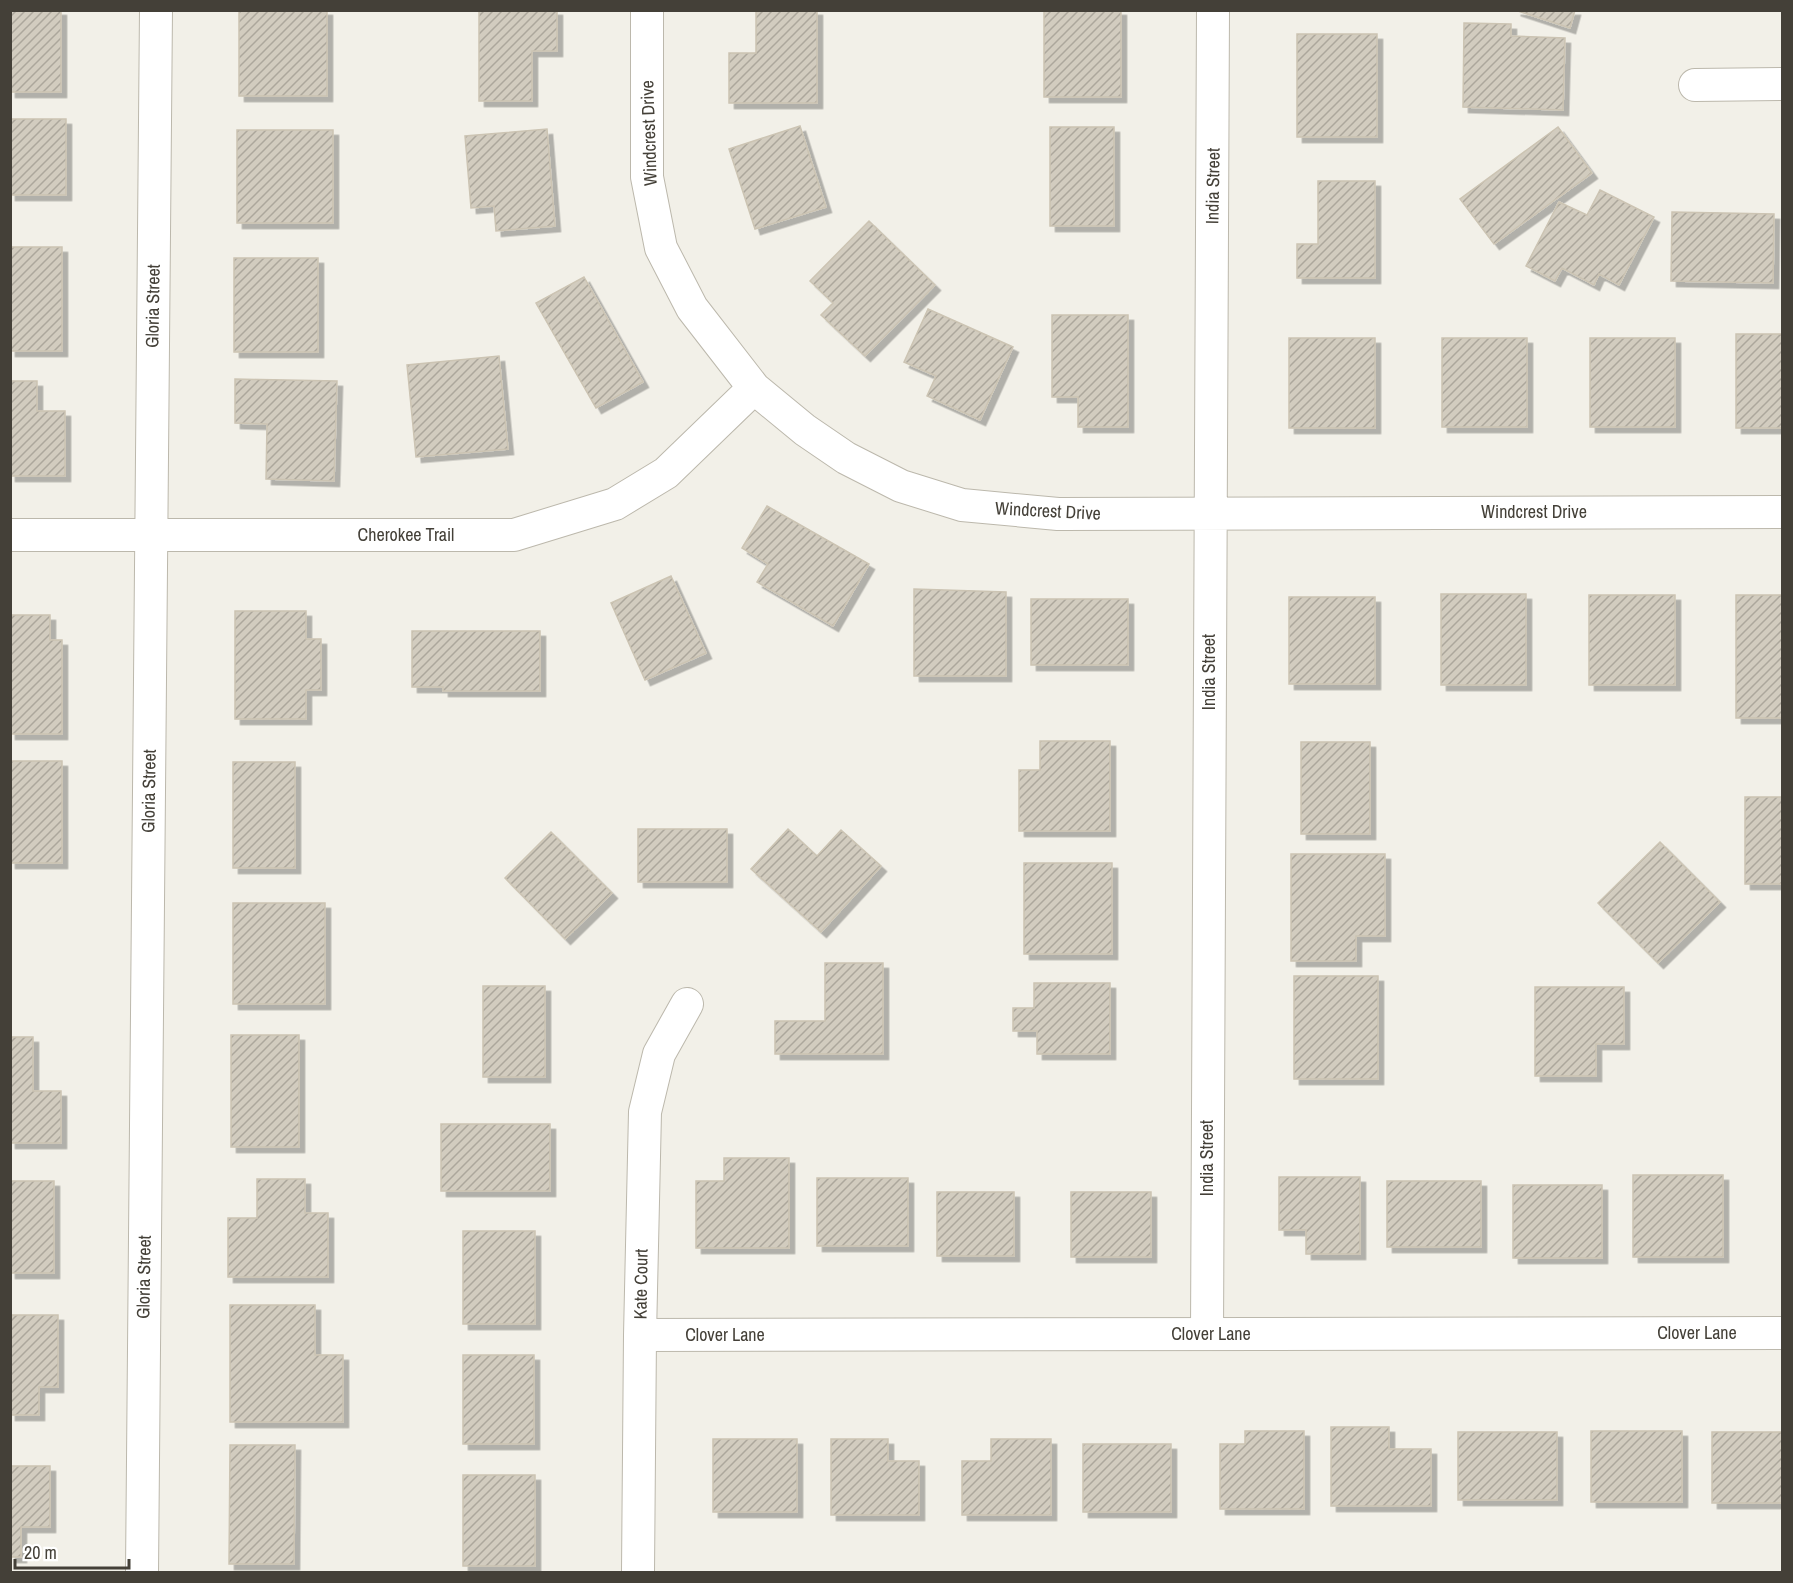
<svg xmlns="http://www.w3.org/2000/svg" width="1793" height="1583" font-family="'Archivo Narrow',sans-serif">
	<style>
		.building { fill: url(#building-hatch); stroke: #ccc4b3; stroke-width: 1.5; filter: url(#shadow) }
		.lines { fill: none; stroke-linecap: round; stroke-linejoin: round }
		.minor-casing { stroke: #bcb8ac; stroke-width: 34 }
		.minor { stroke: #fff; stroke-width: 32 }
		.labels { text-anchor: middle; stroke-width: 5; stroke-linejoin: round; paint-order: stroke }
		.street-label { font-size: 18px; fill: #444038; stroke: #fff }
	</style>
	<defs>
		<pattern id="building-hatch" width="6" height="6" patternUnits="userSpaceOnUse" patternTransform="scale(1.5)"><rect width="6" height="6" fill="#d2ccbf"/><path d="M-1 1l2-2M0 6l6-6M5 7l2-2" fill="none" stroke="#aca79c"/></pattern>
		<filter id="shadow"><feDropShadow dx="5.5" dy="5.5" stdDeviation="0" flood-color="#0004"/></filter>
	</defs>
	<rect width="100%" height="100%" fill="#f2f0e8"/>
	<path class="building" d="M 10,10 L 61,10 L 61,92 L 10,92 Z
		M 239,10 L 327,10 L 327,96 L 239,96 Z
		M 479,10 L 557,10 L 557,51 L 532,51 L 532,101 L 479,101 Z
		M 756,10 L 817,10 L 817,103 L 729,103 L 729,53 L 756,53 Z
		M 1044,10 L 1121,10 L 1121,97 L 1044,97 Z
		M 1515,10 L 1575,10 L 1570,28 Z
		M 1464,23 L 1511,24 L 1511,36 L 1565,38 L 1563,110 L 1463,107 Z
		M 1297,34 L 1377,34 L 1377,137 L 1297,137 Z
		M 10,119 L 66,119 L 66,195 L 10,195 Z
		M 800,126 L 826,207 L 755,229 L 729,149 Z
		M 1050,127 L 1114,127 L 1114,226 L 1050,226 Z
		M 1558,127 L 1592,173 L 1494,244 L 1460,199 Z
		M 547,129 L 555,226 L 496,231 L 494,206 L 471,208 L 465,136 Z
		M 237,130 L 333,130 L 333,223 L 237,223 Z
		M 1318,181 L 1375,181 L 1375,278 L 1297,278 L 1297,244 L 1318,244 Z
		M 1600,190 L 1654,217 L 1619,285 L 1599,274 L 1594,285 L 1562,268 L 1555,281 L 1526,266 L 1559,202 L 1587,215 Z
		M 1672,212 L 1774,214 L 1773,283 L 1671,281 Z
		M 869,221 L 935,285 L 865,356 L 821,315 L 833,303 L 810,281 Z
		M 10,247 L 62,247 L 62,351 L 10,351 Z
		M 234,258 L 318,258 L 318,352 L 234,352 Z
		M 584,277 L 643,382 L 596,408 L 536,303 Z
		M 928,309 L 1013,347 L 980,420 L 927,396 L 936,376 L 904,362 Z
		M 1052,315 L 1128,315 L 1128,427 L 1078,427 L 1078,397 L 1052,397 Z
		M 1736,334 L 1782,334 L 1782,428 L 1736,428 Z
		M 1289,338 L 1375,338 L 1375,428 L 1289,428 Z
		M 1442,338 L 1527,338 L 1527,427 L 1442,427 Z
		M 1590,338 L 1675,338 L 1675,427 L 1590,427 Z
		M 499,356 L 508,449 L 416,457 L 407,365 Z
		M 235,379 L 337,381 L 334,481 L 266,479 L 267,424 L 235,423 Z
		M 10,381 L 37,381 L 37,411 L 65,411 L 65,476 L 10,476 Z
		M 767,506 L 869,564 L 833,626 L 757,582 L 768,564 L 742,548 Z
		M 671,576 L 706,653 L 645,680 L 611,603 Z
		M 914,589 L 1006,592 L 1006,676 L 914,676 Z
		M 1441,594 L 1526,594 L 1526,685 L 1441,685 Z
		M 1589,595 L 1675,595 L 1675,685 L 1589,685 Z
		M 1736,595 L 1782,595 L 1782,718 L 1736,718 Z
		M 1289,597 L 1375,597 L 1375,684 L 1289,684 Z
		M 1031,599 L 1128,599 L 1128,665 L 1031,665 Z
		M 235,611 L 306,611 L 306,639 L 321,639 L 321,690 L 306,690 L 306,719 L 235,719 Z
		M 10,615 L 50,615 L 50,640 L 62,640 L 62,734 L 10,734 Z
		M 412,631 L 540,631 L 540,691 L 443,691 L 443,687 L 412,687 Z
		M 1040,741 L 1110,741 L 1110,831 L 1019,831 L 1019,770 L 1040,770 Z
		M 1301,742 L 1370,742 L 1370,834 L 1301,834 Z
		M 10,761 L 62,761 L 62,863 L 10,863 Z
		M 233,762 L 295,762 L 295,868 L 233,868 Z
		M 1745,797 L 1782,797 L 1782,884 L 1745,884 Z
		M 638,829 L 727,829 L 727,882 L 638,882 Z
		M 788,829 L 817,856 L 841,830 L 881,866 L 821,932 L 751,869 Z
		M 551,832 L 612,893 L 565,939 L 505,878 Z
		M 1660,842 L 1720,902 L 1658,963 L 1598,903 Z
		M 1291,854 L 1385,854 L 1385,936 L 1356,936 L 1356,961 L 1291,961 Z
		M 1024,863 L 1112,863 L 1112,954 L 1024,954 Z
		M 233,903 L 325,903 L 325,1004 L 233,1004 Z
		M 825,963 L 883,963 L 883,1054 L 775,1054 L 775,1021 L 825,1021 Z
		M 1294,976 L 1378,976 L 1378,1079 L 1294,1079 Z
		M 1034,983 L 1110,983 L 1110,1054 L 1037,1054 L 1037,1031 L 1013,1031 L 1013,1008 L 1034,1008 Z
		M 483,986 L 545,986 L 545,1077 L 483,1077 Z
		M 1535,987 L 1624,987 L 1624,1044 L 1596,1044 L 1596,1076 L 1535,1076 Z
		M 231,1035 L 299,1035 L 299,1147 L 231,1147 Z
		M 10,1037 L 33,1037 L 33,1091 L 61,1091 L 61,1143 L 10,1143 Z
		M 441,1124 L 550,1124 L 550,1191 L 441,1191 Z
		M 724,1158 L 789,1158 L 789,1248 L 696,1248 L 696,1181 L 724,1181 Z
		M 1633,1175 L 1723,1175 L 1723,1257 L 1633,1257 Z
		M 1279,1177 L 1360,1177 L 1360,1254 L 1306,1254 L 1306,1230 L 1279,1230 Z
		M 817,1178 L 908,1178 L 908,1246 L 817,1246 Z
		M 257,1179 L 305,1179 L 305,1213 L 328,1213 L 328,1277 L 228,1277 L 228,1218 L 257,1218 Z
		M 10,1181 L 54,1181 L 54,1273 L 10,1273 Z
		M 1387,1181 L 1481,1181 L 1481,1247 L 1387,1247 Z
		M 1513,1185 L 1602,1185 L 1602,1258 L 1513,1258 Z
		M 937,1192 L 1014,1192 L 1014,1256 L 937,1256 Z
		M 1071,1192 L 1151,1192 L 1151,1257 L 1071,1257 Z
		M 463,1231 L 535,1231 L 535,1324 L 463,1324 Z
		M 230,1305 L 315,1305 L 315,1355 L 343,1355 L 343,1422 L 230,1422 Z
		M 10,1315 L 58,1315 L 58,1387 L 39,1387 L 39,1415 L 10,1415 Z
		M 463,1355 L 534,1355 L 534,1444 L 463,1444 Z
		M 1331,1427 L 1389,1427 L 1389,1449 L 1431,1449 L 1431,1506 L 1331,1506 Z
		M 1245,1431 L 1304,1431 L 1304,1509 L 1220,1509 L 1220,1444 L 1245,1444 Z
		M 1591,1431 L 1682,1431 L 1682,1502 L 1591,1502 Z
		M 1458,1432 L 1557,1432 L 1557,1500 L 1458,1500 Z
		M 1712,1432 L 1782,1432 L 1782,1503 L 1712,1503 Z
		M 713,1439 L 797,1439 L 797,1512 L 713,1512 Z
		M 831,1439 L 888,1439 L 888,1461 L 919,1461 L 919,1515 L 831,1515 Z
		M 991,1439 L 1051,1439 L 1051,1515 L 962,1515 L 962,1461 L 991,1461 Z
		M 1083,1444 L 1171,1444 L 1171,1512 L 1083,1512 Z
		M 230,1445 L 295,1445 L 294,1564 L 229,1564 Z
		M 10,1466 L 50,1466 L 50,1527 L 21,1527 L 21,1557 L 10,1557 Z
		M 463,1475 L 535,1475 L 535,1566 L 463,1566 Z"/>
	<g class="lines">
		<g class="minor-casing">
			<path id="minor" d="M 647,10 L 647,177 L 661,248 L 692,308 L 754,388 L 805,430 L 846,458 L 901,486 L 962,505 L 1058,514 L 1782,512
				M 1695,85 L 1782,84
				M 10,535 L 514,535 L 615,504 L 666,473 L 754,388
				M 1207,1334 L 1213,10
				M 640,1335 L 1782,1333
				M 142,1572 L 156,10
				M 638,1572 L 640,1335 L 645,1112 L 659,1054 L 687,1004"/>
		</g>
		<use href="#minor" class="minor"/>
	</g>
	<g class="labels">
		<g class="street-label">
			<text transform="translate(649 133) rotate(-92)" y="6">Windcrest Drive</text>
			<text transform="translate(1213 186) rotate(-89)" y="6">India Street</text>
			<text transform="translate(153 306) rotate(-89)" y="6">Gloria Street</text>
			<text transform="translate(1048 511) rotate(3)" y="6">Windcrest Drive</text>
			<text x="1534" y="518">Windcrest Drive</text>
			<text x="406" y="541">Cherokee Trail</text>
			<text transform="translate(1209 672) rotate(-90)" y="6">India Street</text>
			<text transform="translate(149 791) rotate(-89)" y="6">Gloria Street</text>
			<text transform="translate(1207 1158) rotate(-90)" y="6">India Street</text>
			<text transform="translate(144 1277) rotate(-89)" y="6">Gloria Street</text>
			<text transform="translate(641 1284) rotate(-89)" y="6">Kate Court</text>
			<text x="1697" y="1339">Clover Lane</text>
			<text x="1211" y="1340">Clover Lane</text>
			<text x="725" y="1341">Clover Lane</text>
		</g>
	</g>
	<rect width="1793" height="1583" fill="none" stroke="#444038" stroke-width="24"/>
	<path d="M15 1559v9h114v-9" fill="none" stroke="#444038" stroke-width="3"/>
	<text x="24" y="1559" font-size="18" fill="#444038" stroke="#ffffff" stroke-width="4.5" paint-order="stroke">20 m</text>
</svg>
